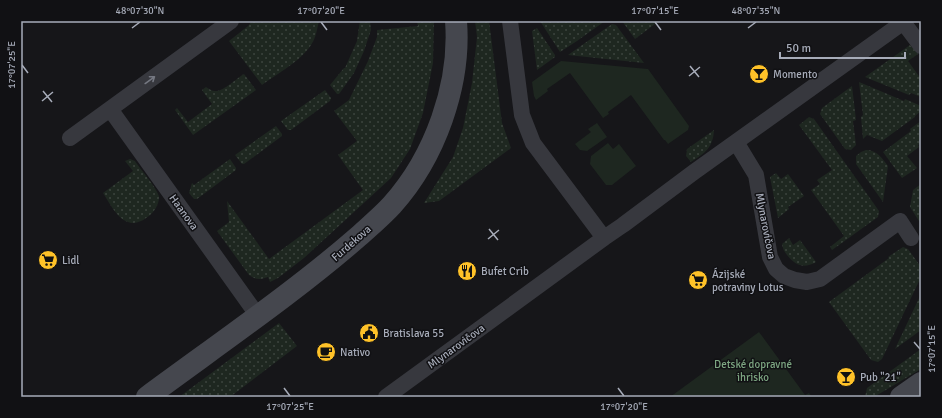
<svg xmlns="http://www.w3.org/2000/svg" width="942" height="418" font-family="Signika,sans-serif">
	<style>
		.grass { fill: url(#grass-dots) }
		.green { fill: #1e2720 }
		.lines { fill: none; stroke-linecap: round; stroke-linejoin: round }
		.street { stroke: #37383e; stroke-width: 16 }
		.secondary { stroke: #45474e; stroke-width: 22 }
		.oneway { stroke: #757882 }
		.ticks { fill: none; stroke: #a7acb9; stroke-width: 1.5 }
		.labels { text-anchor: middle; stroke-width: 3; stroke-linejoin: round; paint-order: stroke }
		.poi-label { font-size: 11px; fill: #a7acb9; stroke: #111114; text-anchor: start }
		.street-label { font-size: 11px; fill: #a7acb9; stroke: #111114 }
		.park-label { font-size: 11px; fill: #7da682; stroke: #111114 }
		.neatline { fill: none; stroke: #a7acb9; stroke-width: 1.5 }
		.ticks-label { font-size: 10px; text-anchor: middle; fill: #a7acb9 }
	</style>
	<defs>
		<pattern id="grass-dots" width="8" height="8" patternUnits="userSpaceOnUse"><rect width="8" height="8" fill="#1e2720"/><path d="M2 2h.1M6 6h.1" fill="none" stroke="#3c443e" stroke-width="1.8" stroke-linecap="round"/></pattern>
	</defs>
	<rect width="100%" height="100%" fill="#161619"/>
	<path class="grass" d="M 252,21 L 319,21 C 317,29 316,38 311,45 C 301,61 278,73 262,85 L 229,41 L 248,26 Z
		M 360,21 L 370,21 L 371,30 L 364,51 L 354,73 L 339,94 L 337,94 L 330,85 L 344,68 L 345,68 L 357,41 L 357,40 Z
		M 417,21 L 434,21 L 433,63 L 423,113 L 410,149 L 391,178 L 304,258 L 278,278 L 270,282 L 268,277 C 260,280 256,280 249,275 L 217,231 L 229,222 L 227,201 L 269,259 L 363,190 L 338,155 L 357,141 L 334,111 L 349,100 L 368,61 L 377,37 L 377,30 L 418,26 Z
		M 475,21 L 489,21 L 502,123 L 511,148 L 439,201 L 424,203 L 453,157 L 463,128 L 472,83 L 477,37 Z
		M 540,21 L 605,21 L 577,41 L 560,52 Z
		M 622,21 L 659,21 L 635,39 Z
		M 612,24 L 616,25 L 644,63 L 568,55 Z
		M 537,28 L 555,55 L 555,57 L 537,70 L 532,31 Z
		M 910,45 L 918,54 L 908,61 L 921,79 L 921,97 L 911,93 L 909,95 L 865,77 Z
		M 244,74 L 256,90 L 193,135 L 175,110 L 177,108 L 188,122 L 212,104 L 202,90 L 206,87 C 209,89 212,91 215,91 C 223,92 237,78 244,74 Z
		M 859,82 L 904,101 L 905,99 L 921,106 L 921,111 L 915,116 L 915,117 L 882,141 L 867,135 L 863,139 L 861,117 L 863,115 Z
		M 852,86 L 856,120 L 853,121 L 856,145 L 851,150 L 845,149 L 820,114 L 822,108 Z
		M 325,90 L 331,98 L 330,101 L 291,130 L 288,130 L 281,121 Z
		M 809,117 L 814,119 L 879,211 L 878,217 L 832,250 L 830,247 L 844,236 L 811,190 L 820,184 L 817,180 L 832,170 L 799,125 Z
		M 921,121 L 921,143 L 918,145 L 919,147 L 907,156 L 917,168 L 902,178 L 883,152 L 911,131 L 910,129 Z
		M 276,126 L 282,134 L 282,136 L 244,164 L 242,164 L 235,155 Z
		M 714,130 C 713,148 705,153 691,162 L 686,156 L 687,149 Z
		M 866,150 C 877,150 882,158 888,166 L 883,202 L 856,164 L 856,156 L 861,152 Z
		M 130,159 L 135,161 C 140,169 158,189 159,197 C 159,205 154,212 149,216 C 147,217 144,220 141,221 C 122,230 111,205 103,193 L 133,171 L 125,161 Z
		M 230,159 L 236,168 L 236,170 L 197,199 L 194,199 L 189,193 L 192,183 L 194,185 Z
		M 776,173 L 781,179 L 788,174 L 804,196 L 788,207 L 789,209 L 778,218 L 770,177 Z
		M 921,184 L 921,220 L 919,221 L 910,207 L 913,190 Z
		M 789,238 L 793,245 L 800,240 L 816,262 C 804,269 796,266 787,255 C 784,251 783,249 782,244 Z
		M 903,247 L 908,249 L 921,267 L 921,277 L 882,359 L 878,362 L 871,360 L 829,302 L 889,258 L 888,257 Z
		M 921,294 L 921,330 L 895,349 Z
		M 279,323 L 297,346 L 230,397 L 179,397 Z
		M 921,349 L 921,369 L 874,397 L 865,397 L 867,388 Z"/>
	<path class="green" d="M 561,61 L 648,69 L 689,126 L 688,130 L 668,144 L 665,140 L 664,140 L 631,95 L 608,112 L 609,114 L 603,118 L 570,73 L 547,89 L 548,91 L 536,100 L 534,96 L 532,82 Z
		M 597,123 L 607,137 L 587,151 L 580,150 L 575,144 L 591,132 L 588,129 Z
		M 608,143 L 613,149 L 619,144 L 636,166 L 612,185 L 606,185 L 590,164 L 591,156 Z
		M 759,332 L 805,395 L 809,393 L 812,397 L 670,397 Z"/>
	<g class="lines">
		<path class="street" d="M 510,21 L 522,115 L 533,143 L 604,238
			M 903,22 L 921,46
			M 110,109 L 231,21
			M 70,138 L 110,109 L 258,316
			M 736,142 L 756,175 L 770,257 L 776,269 L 784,276 L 795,280 L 807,282 L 820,279 L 900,221 L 911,238
			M 386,397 L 604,238 L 623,225 L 694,172 L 905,21"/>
		<path class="secondary" d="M 147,397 C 193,363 240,330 286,295 C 311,276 335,257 359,236 C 370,226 382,216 392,205 C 435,157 461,85 456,21
			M 901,397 L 921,383"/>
	</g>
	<defs><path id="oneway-shaft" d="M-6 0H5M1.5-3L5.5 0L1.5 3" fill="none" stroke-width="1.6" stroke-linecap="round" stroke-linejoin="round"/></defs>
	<use class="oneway" href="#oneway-shaft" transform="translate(150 80) rotate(-36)"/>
	<path class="ticks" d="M 321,22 L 327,30M 655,22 L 661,30M 132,28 L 140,22M 748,28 L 756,22M 22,65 L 28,73M 690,66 L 699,77M 689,76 L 700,67M 43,91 L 52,102M 42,101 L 53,92M 489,229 L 498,240M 488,239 L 499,230M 914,342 L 920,349M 284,388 L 290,396M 618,388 L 624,396"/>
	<defs>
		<g id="bar-disc" transform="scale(1)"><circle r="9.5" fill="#ffc228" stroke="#111114"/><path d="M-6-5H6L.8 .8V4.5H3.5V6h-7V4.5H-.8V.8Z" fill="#111"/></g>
		<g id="supermarket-disc" transform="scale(1)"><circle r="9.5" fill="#ffc228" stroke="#111114"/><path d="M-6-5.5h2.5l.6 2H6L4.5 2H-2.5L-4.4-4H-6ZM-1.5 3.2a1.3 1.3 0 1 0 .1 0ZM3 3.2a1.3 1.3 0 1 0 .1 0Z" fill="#111"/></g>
		<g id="restaurant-disc" transform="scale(1)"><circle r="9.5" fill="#ffc228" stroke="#111114"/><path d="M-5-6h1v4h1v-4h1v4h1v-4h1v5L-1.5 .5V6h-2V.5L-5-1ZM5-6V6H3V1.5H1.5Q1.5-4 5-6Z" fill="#111"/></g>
		<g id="civic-disc" transform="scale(1)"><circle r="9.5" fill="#ffc228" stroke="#111114"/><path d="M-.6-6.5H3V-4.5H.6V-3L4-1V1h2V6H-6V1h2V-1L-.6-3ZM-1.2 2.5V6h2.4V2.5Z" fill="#111"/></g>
		<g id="cafe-disc" transform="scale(1)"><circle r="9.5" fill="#ffc228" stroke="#111114"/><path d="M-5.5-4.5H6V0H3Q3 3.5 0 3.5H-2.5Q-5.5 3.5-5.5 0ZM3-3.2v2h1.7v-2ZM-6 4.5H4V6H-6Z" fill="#111"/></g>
	</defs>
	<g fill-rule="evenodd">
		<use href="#bar-disc" x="759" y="74"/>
		<use href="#supermarket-disc" x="48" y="260"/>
		<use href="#restaurant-disc" x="467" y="271"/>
		<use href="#supermarket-disc" x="698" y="280"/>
		<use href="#civic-disc" x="369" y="333"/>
		<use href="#cafe-disc" x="326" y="352"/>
		<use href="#bar-disc" x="846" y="377"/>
	</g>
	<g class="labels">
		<g class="poi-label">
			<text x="773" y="78">Momento</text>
			<text x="62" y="264">Lidl</text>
			<text x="481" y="275">Bufet Crib</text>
			<text x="712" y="278">Ázijské<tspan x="712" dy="13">potraviny Lotus</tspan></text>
			<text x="383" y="337">Bratislava 55</text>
			<text x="340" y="356">Nativo</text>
			<text x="860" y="381">Pub "21"</text>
		</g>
		<g class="street-label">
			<text transform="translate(184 212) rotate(54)" y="4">Haanova</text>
			<text transform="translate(766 226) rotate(79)" y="4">Mlynarovičova</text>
			<text transform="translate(351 243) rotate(-41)" y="4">Furdekova</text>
			<text transform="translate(456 346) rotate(-36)" y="4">Mlynarovičova</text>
		</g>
		<g class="park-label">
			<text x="753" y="368">Detské dopravné<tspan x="753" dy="13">ihrisko</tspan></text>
		</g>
	</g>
	<rect width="942" height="418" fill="none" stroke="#111114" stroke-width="44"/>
	<path d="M780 52v6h125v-6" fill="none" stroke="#a7acb9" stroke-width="2"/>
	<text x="786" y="52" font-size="12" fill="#a7acb9" stroke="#111114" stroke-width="3" paint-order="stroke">50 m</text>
	<rect x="22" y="22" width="898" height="374" class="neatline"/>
	<g class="ticks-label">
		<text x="140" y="14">48°07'30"N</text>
		<text x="321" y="14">17°07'20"E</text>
		<text x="655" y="14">17°07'15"E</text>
		<text x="756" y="14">48°07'35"N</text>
		<text transform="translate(11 65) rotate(-90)" y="4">17°07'25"E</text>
		<text transform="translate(931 349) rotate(-90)" y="4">17°07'15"E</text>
		<text x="290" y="410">17°07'25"E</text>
		<text x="624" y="410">17°07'20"E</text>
	</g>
</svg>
